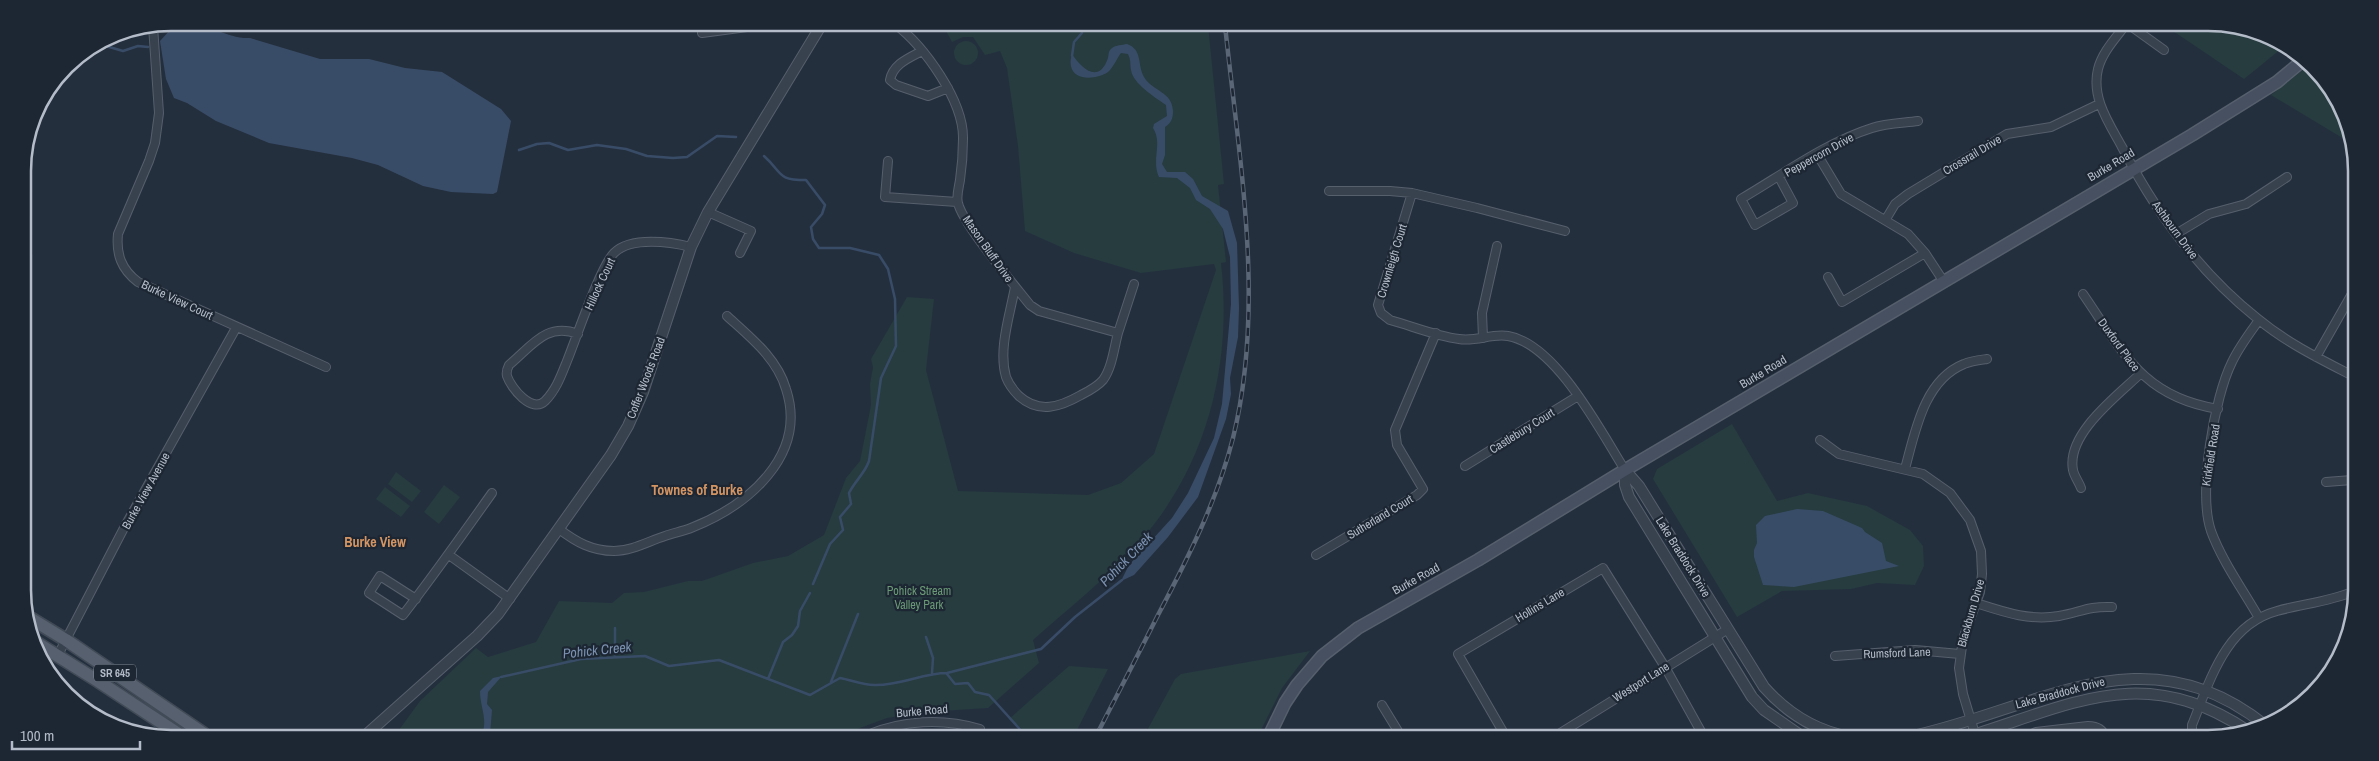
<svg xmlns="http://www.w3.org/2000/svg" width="2379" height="761" font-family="'Archivo Narrow',sans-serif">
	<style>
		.green { fill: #263c3f }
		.water { fill: #394c67 }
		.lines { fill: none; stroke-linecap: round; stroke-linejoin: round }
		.stream { stroke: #394c67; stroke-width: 2.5 }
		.minor-casing { stroke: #565f6c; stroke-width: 10 }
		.tertiary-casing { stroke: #565f6c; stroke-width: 12 }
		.secondary-casing { stroke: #565f6c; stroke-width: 14 }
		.primary-casing { stroke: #414a57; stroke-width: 15 }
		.minor { stroke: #38414e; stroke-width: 8 }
		.tertiary { stroke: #38414e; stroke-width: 10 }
		.secondary { stroke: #465061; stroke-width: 11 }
		.primary { stroke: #56606e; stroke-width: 12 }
		.rail-casing { stroke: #5a6575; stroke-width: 4.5 }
		.rail { stroke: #1d2633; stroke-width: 2.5; stroke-dasharray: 8; stroke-linecap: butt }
		.labels { text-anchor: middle; stroke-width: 4.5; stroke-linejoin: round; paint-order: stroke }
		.shield { fill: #1d2633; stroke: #878f9c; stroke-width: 1 }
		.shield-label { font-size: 11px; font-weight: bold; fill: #b4bcc9 }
		.street-label { font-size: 12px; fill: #b4bcc9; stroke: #1d2633 }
		.park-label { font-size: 12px; fill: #6b9a76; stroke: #1d2633 }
		.neighbourhood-label { font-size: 14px; font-weight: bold; fill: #d59563; stroke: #1d2633 }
		.water-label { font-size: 14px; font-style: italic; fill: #7c92b1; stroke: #1d2633 }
		.rim { fill: none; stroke: #b4bcc9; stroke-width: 2.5 }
	</style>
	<rect width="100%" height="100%" fill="#242f3e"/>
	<path class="green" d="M 956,24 L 1208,25 L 1224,184 L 1218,185 L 1226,262 L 1221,263 C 1233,366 1206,471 1134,548 C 1103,581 1067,610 1033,640 L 1039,663 L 988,708 L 925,712 L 887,718 L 841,735 L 396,734 L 420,701 L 476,648 L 488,657 L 536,642 L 559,601 L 612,603 L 624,593 L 644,592 L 688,581 L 702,581 L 753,563 L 788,556 L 824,535 L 846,478 L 860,461 L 871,405 L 870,384 L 873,367 L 871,359 L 907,297 L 934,299 L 926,370 L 958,491 L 1088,495 L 1121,483 L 1154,454 L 1216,270 L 1214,264 L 1141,273 L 1074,253 L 1025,231 L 1018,146 L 1007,68 L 1000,51 L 985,55 L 973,37 L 963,37 L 952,42 L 946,31 Z
		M 2167,27 L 2247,28 L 2281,49 L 2244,79 Z
		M954 53a12 12 0 1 1 24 0a12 12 0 1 1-24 0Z
		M 2308,66 L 2319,73 L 2354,145 L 2271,95 Z
		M 1732,424 L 1777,501 L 1808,493 L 1867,506 L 1910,530 L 1923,546 L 1924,566 L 1915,585 L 1877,583 L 1851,589 L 1782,591 L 1737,617 L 1653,479 L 1657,469 Z
		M 396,472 L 421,491 L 412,502 L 388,484 Z
		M 444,485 L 460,497 L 439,524 L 424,512 Z
		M 385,487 L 410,506 L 401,517 L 376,499 Z
		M 1310,651 L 1282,688 L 1258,736 L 1144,736 L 1175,679 L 1181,674 Z
		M 1069,666 L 1108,669 L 1074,736 L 1029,735 L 1009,719 Z"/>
	<path class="water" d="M 188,24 C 213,24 226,39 250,38 L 320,59 L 369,59 L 405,68 L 442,72 L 501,109 L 511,121 L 497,192 L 493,194 L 451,192 L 423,186 L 378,165 L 352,158 L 269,143 L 216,121 L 187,103 L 174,98 L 166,79 L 160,41 L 171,29 Z
		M 1127,44 C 1143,50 1137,64 1144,77 C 1153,92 1172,91 1173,111 C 1173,119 1171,123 1165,127 L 1165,155 L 1162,164 L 1167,172 L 1185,172 L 1193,179 L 1202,196 L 1228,211 L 1237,243 L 1239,308 L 1238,337 L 1230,378 L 1231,394 L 1226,419 L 1198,497 L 1168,537 L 1134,575 L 1121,581 L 1129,565 L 1172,518 L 1188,493 L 1214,438 L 1222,404 L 1231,304 L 1230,257 L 1223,229 L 1210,209 L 1196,200 L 1190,188 L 1177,178 L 1159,177 C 1151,160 1163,143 1153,128 L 1154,124 L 1167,116 L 1166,105 C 1155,97 1133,84 1131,70 C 1130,64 1131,60 1128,54 L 1121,53 C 1117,58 1113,68 1108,72 C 1098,79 1074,82 1071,66 C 1070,62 1071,57 1072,54 C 1081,68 1099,85 1108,58 C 1109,54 1108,51 1112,48 C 1116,45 1122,45 1127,44 Z
		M 1797,509 L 1823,511 L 1862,528 L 1865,532 L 1882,543 L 1886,561 L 1899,566 L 1794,587 L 1763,585 L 1754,557 L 1754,550 L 1757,543 L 1756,525 L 1765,516 Z
		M 502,676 L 488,692 L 487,704 L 492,710 L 490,734 L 482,734 C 488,719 480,707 480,691 L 493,678 Z"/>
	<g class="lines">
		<path class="stream" d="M 1050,25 L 1081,28 L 1082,33 L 1074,42 L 1072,56
			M 99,44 L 123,51 L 138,46 L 148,47
			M 519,150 L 537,144 L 549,143 L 568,150 L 597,145 L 626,149 L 647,156 L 673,158 L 687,157 L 717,136 L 736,137
			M 764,156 C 783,173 776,180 806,180 L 825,205 L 822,214 L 811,227 L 813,239 L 819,248 L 850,248 L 879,255 L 888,269 L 895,299 L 896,346 L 881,378 L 869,461 C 865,473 855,481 849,493 L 851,504 L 840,517 L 843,530 L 830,544 L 813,584
			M 615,628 L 615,656
			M 926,637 L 933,658 L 932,673
			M 947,674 L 955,684 L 968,683 L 975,692 L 989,695 L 1025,735
			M 501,677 L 581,659 L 645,656 L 669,666 L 719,660 L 810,695 L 840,678 C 851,680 863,685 874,685 C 899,686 923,673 947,673 L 1041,649 L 1075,617 L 1122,580
			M 768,679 L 783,642 L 792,635 L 798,626 L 800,611 L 810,593
			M 831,682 L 858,614"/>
		<g class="minor-casing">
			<path id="minor" d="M 895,24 C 924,46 964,101 963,139 C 963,153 962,166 960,180 C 959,187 956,196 958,203 C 962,223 1015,286 1030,305 L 1039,311 L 1118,333 C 1114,348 1112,368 1103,380 C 1097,387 1089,391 1081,395 C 1060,407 1039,414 1019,396 C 1013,390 1009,385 1006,377 C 998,349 1010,315 1015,287
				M 153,26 L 159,113 L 155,143 L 149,161 L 118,234 C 116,254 121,269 138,282 L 326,367
				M 2124,27 C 2114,40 2102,53 2098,69 C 2091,98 2109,123 2122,147 C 2156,213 2200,273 2258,319 C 2287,343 2320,359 2353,376
				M 2132,27 L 2164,50
				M 702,33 L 747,27 L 747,24
				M 922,51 C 909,58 893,64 890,80 L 896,85 L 928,96 L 948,88
				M 1817,154 L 1841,194 L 1908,234 L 1925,253 L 1944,282
				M 888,161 L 885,197 L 957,202
				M 1779,177 L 1793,203 L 1755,225 L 1741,199 C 1782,175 1827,142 1872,128 C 1886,123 1903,123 1918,121
				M 1329,191 L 1390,191 L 1412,193 L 1477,208 L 1565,231
				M 1412,193 L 1378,305 L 1381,313 L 1390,320 C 1412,326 1436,336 1459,339 C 1476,342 1492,333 1508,336 C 1556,344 1601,432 1625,470
				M 708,212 L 751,231 L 740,253
				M 1886,219 L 1895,204 L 1908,194 L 2007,134 L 2051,127 L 2099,104
				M 2176,234 L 2209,214 L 2246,204 L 2287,177
				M 1828,277 L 1842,302 L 1925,253
				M 2083,294 C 2123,352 2142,397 2218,409
				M 2259,320 C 2249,334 2239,347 2232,362 C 2214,398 2198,492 2211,531 C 2222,561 2243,590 2259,618
				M 1118,333 L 1134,284
				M 578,334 C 546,322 532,346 509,365 C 507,369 506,372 507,376 C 511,388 532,414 545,401 C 556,390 561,376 567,361 C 576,339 600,267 614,253 C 631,236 671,242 691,247
				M 1483,338 L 1482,313 L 1497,246
				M 2316,357 L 2353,292
				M 1820,440 L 1839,454 L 1923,474 L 1950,493 L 1970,520 L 1981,551 L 1982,574 L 1980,592 L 1963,639 L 1959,668 L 1963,694 L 1975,734 L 1978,736
				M 1465,466 L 1578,396
				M 1905,469 C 1915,432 1924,380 1964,364 C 1971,361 1980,360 1987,359
				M 2326,482 L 2352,480
				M 2081,488 C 2079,482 2074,476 2073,470 C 2066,434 2117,396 2140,374
				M 559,529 C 576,542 592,551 614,551 C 632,551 649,541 665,536 C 674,533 683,531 691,528 C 747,506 808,456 786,389 C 777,358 750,337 727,316
				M 449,555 L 510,599
				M 1316,555 L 1417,495 L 1423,489 L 1397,445 L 1395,430 L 1436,333
				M 416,599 L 380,576 L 369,593 L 403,615 C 434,575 463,534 492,493
				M 1976,603 C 2004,612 2029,621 2059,616 C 2081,612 2088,606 2112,607
				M 58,655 L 125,526 L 236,328
				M 1835,656 L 1915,650 L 1960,654
				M 1382,705 L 1401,736
				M 867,735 C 903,720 943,718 980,729
				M 1506,737 L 1458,654 L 1603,568 L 1665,667 L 1704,737
				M 1554,737 L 1728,629
				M 2023,738 L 2036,732 L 2088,726 C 2097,726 2103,729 2106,738
				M 2194,738 L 2192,734 L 2192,725 C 2210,681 2225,625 2277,611 C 2302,604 2328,602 2352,592"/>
		</g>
		<g class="tertiary-casing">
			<path id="tertiary" d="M 1625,470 L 1639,486 L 1764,687 C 1787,713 1816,731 1850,737
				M 1625,470 L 1625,485 L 1629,497 L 1752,697 L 1764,710 L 1803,737
				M 367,734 L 477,636 L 498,614 L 611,455 L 628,426 L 643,392 L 691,247 L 708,212 L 822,24
				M 1908,737 C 2035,711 2144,627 2266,726
				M 1963,738 C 2070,706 2143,660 2248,731"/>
		</g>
		<g class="secondary-casing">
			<path id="secondary" d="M 1269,736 L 1285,703 L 1297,685 L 1322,656 L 1358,628 L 1478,560 L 1625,470 L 2192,135 L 2277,82 L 2301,62"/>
		</g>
		<g class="primary-casing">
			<path id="primary" d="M 25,615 L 66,640 L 204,734
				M 37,643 L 98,681 L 177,733"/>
		</g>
		<use href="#minor" class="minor"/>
		<use href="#tertiary" class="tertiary"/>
		<use href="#secondary" class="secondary"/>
		<use href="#primary" class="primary"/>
		<g class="rail-casing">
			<path id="rail" d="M 1096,736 C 1117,695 1138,655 1158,615 C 1188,558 1217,501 1233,438 C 1266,304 1239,160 1225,25"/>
		</g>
		<use href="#rail" class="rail"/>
	</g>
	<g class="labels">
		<rect class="shield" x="94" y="664.5" width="42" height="17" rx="4"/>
		<g class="shield-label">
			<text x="115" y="677">SR 645</text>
		</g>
		<g class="street-label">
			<text transform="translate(1819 155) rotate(-29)" y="4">Peppercorn Drive</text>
			<text transform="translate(1972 155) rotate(-31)" y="4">Crossrail Drive</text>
			<text transform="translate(2111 165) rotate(-31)" y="4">Burke Road</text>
			<text transform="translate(2175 230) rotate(54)" y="4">Ashbourn Drive</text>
			<text transform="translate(988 249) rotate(55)" y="4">Mason Bluff Drive</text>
			<text transform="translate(1392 261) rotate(-73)" y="4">Crownleigh Court</text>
			<text transform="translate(600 284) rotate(-65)" y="4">Hillock Court</text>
			<text transform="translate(177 300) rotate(25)" y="4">Burke View Court</text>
			<text transform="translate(2119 345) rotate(54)" y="4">Duxford Place</text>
			<text transform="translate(1763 372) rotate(-31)" y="4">Burke Road</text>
			<text transform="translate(646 378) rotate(-69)" y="4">Coffer Woods Road</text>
			<text transform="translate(1522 431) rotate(-32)" y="4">Castlebury Court</text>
			<text transform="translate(2211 455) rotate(-81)" y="4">Kirkfield Road</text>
			<text transform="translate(146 491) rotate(-61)" y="4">Burke View Avenue</text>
			<text transform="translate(1380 517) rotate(-31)" y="4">Sutherland Court</text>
			<text transform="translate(1683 557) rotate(58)" y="4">Lake Braddock Drive</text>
			<text transform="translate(1416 579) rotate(-29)" y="4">Burke Road</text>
			<text transform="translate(1540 605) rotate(-31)" y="4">Hollins Lane</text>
			<text transform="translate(1971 613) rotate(-74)" y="4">Blackburn Drive</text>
			<text transform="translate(1897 653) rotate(-2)" y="4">Rumsford Lane</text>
			<text transform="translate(1641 682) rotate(-32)" y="4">Westport Lane</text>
			<text transform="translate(2060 693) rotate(-15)" y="4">Lake Braddock Drive</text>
			<text transform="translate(922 711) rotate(-5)" y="4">Burke Road</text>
		</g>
		<g class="park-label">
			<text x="919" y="595">Pohick Stream<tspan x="919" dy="14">Valley Park</tspan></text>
		</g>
		<g class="neighbourhood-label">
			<text x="697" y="495">Townes of Burke</text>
			<text x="375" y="547">Burke View</text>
		</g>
		<g class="water-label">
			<text transform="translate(1126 559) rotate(-46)" y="5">Pohick Creek</text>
			<text transform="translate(597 650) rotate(-6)" y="5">Pohick Creek</text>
		</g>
	</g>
	<path d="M0 0H2379V761H0ZM171 31H2208A140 140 0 0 1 2348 171V590A140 140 0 0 1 2208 730H171A140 140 0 0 1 31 590V171A140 140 0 0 1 171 31Z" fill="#1d2633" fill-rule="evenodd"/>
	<path class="rim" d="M171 31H2208A140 140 0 0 1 2348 171V590A140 140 0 0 1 2208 730H171A140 140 0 0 1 31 590V171A140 140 0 0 1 171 31Z"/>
	<path d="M12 741v8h128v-8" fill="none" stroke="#b4bcc9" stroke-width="2.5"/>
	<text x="20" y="741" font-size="15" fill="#b4bcc9" stroke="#1d2633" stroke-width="4" paint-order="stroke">100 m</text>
</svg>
